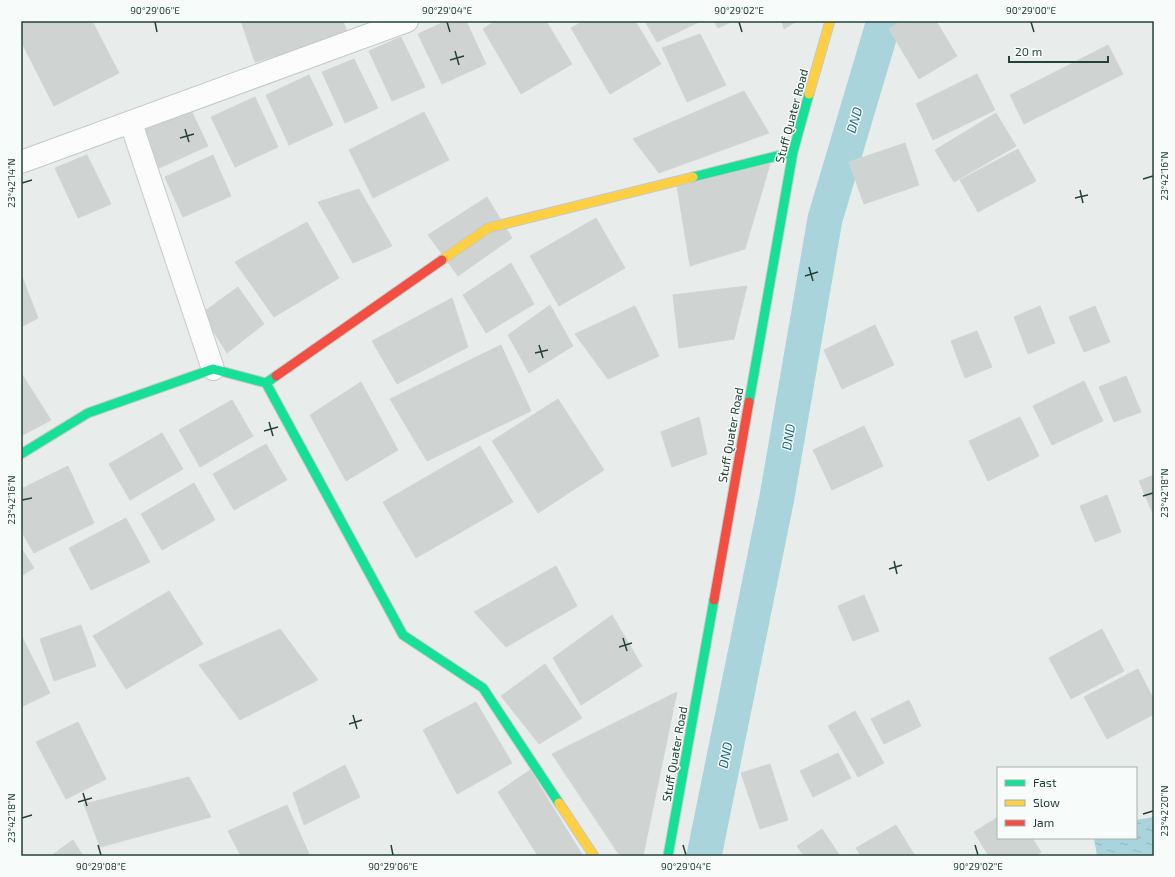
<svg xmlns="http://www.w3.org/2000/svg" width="1175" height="877" font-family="'Exo 2',sans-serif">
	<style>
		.water { fill: url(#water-ripples) }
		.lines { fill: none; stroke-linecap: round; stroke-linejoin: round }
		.canal { stroke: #a9d4db; stroke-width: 35 }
		.building { fill: #cfd4d2; stroke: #d1d6d4 }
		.street-casing { stroke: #c5cac8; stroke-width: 24 }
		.fast-casing { stroke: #c3cbc8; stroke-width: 11 }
		.slow-casing { stroke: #c3cbc8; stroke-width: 11 }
		.jam-casing { stroke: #c3cbc8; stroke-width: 11 }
		.street { stroke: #fcfcfc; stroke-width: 22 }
		.fast { stroke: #16e098; stroke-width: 9 }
		.slow { stroke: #ffcf43; stroke-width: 9 }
		.jam { stroke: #f24e42; stroke-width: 9 }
		.ticks { fill: none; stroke: #24423a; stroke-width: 1.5 }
		.labels { text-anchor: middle; stroke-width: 3; stroke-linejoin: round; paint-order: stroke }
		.street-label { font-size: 12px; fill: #24423a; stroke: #f7fbf9 }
		.water-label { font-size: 13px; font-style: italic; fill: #1c6f80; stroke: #f7fbf9 }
		.neatline { fill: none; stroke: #24423a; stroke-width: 1.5 }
		.ticks-label { font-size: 10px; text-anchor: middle; fill: #24423a }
	</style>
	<defs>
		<pattern id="water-ripples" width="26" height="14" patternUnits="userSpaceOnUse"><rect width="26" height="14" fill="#a9d4db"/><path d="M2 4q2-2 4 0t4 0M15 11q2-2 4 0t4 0" fill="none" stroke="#91b7bd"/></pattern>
	</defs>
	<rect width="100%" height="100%" fill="#e8edeb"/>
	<path class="water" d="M 1154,817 L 1154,856 L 1097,856 L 1094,838 L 1136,838 L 1136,820 Z"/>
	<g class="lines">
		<path class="canal" d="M 704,856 L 777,497 L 825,219 L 884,21"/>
	</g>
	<path class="building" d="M 21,21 L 92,21 L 119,73 L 54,106 L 21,41 Z
		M 241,21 L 343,21 L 348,34 L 255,62 Z
		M 446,21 L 466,21 L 486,64 L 442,84 L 418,34 Z
		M 495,21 L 546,21 L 572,64 L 521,94 L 483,29 Z
		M 584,21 L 635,21 L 661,64 L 610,94 L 571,28 Z
		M 645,21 L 701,21 L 657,42 Z
		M 714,21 L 733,21 L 718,28 Z
		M 782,21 L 797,21 L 784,29 Z
		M 902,21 L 936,21 L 957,56 L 919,79 L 889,29 Z
		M 700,34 L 726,85 L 687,102 L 662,48 Z
		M 401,37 L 425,87 L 392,101 L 369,51 Z
		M 1108,45 L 1123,74 L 1024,124 L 1010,95 Z
		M 354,59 L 378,108 L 345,123 L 322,72 Z
		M 977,74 L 995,110 L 933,140 L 916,104 Z
		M 309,75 L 333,125 L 289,145 L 266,95 Z
		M 744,91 L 769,133 L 659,173 L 633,139 Z
		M 255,97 L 278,147 L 235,167 L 211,117 Z
		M 189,106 L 208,146 L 159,168 L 141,128 Z
		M 424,112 L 449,160 L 373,198 L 349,150 Z
		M 996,113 L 1016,146 L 954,182 L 935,150 Z
		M 905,143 L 919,185 L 864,204 L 849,162 Z
		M 1018,149 L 1036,181 L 978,212 L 960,180 Z
		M 87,155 L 111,204 L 78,218 L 55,168 Z
		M 213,155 L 231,196 L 183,217 L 165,177 Z
		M 770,164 L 745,249 L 690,266 L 677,186 Z
		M 359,189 L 392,246 L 353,263 L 318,202 Z
		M 487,197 L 512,238 L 458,276 L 428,235 Z
		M 596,218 L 625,268 L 559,306 L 530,256 Z
		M 307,222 L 339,278 L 274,317 L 235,262 Z
		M 511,263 L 534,304 L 486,333 L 463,295 Z
		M 21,274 L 38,318 L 21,327 Z
		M 747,286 L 734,339 L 679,348 L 673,295 Z
		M 238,287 L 264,324 L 227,353 L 202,313 Z
		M 452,298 L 468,347 L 397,384 L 372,341 Z
		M 550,305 L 573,346 L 529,373 L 508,335 Z
		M 635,306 L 659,356 L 608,379 L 575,334 Z
		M 1040,306 L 1055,343 L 1028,354 L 1014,317 Z
		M 1095,306 L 1110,342 L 1084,352 L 1069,317 Z
		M 875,325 L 894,365 L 842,389 L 824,350 Z
		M 977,331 L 992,367 L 965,378 L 951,341 Z
		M 501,345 L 531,411 L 427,461 L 390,399 Z
		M 21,373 L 51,420 L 21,436 Z
		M 1126,376 L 1141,412 L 1114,422 L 1099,387 Z
		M 1084,381 L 1103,421 L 1052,445 L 1033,406 Z
		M 361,382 L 398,450 L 346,481 L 310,415 Z
		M 558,399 L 604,470 L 538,513 L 492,441 Z
		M 232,400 L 253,436 L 200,467 L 179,430 Z
		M 699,417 L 707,454 L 672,467 L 661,432 Z
		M 1020,417 L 1039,456 L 988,481 L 969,441 Z
		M 864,426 L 883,466 L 832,490 L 813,450 Z
		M 162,433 L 183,469 L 130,500 L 109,464 Z
		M 266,444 L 287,480 L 234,510 L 213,474 Z
		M 480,446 L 513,502 L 416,558 L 383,502 Z
		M 68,466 L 94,523 L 34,553 L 21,531 L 21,489 Z
		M 1154,475 L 1154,516 L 1139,481 Z
		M 194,483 L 215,520 L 162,550 L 141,514 Z
		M 1107,495 L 1121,532 L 1095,542 L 1080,506 Z
		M 126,518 L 150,562 L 91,590 L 69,548 Z
		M 21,548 L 34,568 L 21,576 Z
		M 556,566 L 577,606 L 506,647 L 474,612 Z
		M 169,591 L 203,644 L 126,689 L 93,636 Z
		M 864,595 L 879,631 L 853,641 L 838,606 Z
		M 612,615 L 642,666 L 581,705 L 553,658 Z
		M 81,625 L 96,666 L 54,681 L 40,639 Z
		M 280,629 L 318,680 L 240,720 L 199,665 Z
		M 1102,629 L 1124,671 L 1071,699 L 1049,658 Z
		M 21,635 L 50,693 L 21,707 Z
		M 545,664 L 582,718 L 539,744 L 501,696 Z
		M 1138,669 L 1154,700 L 1154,714 L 1107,739 L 1084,697 Z
		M 677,692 L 643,856 L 620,856 L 552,754 Z
		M 909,700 L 921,726 L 884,744 L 871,719 Z
		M 476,702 L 512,763 L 457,794 L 423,730 Z
		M 855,711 L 884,763 L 858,777 L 828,726 Z
		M 78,722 L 106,779 L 66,799 L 36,742 Z
		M 838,753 L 851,778 L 813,797 L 800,771 Z
		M 770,764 L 788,820 L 760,829 L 741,773 Z
		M 345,765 L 360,797 L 304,825 L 293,793 Z
		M 530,770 L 583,856 L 538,856 L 498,792 Z
		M 189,777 L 211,817 L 100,847 L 84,804 Z
		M 287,805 L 310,856 L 241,856 L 228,831 Z
		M 998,817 L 998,838 L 1032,838 L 1041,852 L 1035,856 L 989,856 L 974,832 Z
		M 896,825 L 915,856 L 861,856 L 856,848 Z
		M 822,829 L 840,856 L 804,856 L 797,846 Z
		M 73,840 L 83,856 L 51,856 Z"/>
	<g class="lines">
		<g class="street-casing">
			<path id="street" d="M 131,123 L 213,369
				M 21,162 L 407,21"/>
		</g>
		<g class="fast-casing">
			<path id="fast" d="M 693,177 L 793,152
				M 266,383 L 403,635 L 483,688 L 559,803
				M 749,402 L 793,152 L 809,94
				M 21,454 L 88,413 L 213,369 L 266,383 L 276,376
				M 668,856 L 714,600"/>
		</g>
		<g class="slow-casing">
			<path id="slow" d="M 809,94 L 830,21
				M 442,260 L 488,228 L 693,177
				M 559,803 L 594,856"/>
		</g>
		<g class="jam-casing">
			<path id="jam" d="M 276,376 L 442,260
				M 714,600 L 749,402"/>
		</g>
		<use href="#street" class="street"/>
		<use href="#fast" class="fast"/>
		<use href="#slow" class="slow"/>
		<use href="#jam" class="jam"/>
	</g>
	<path class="ticks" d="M 155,22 L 157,32M 447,22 L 450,32M 739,22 L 742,32M 1031,22 L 1034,32M 455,51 L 459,65M 450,60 L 464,56M 185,129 L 189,142M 180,138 L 194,134M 1143,179 L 1153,176M 22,183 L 32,180M 1080,190 L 1083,203M 1075,198 L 1088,195M 809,267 L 813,281M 805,276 L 818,272M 539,345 L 543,358M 535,353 L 548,350M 269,422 L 273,436M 264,431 L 278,427M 1143,496 L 1153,493M 22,500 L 32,498M 894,561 L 897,574M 889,569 L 902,565M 623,638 L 627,651M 619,647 L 632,643M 353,715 L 357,729M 349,724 L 362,720M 83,793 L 87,806M 78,802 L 92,798M 1143,814 L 1153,811M 22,818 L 32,815M 98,845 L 101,855M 391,845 L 393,855M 683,845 L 686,855M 975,845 L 978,855"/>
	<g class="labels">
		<g class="street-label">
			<text transform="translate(792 116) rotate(-75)" y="4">Stuff Quater Road</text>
			<text transform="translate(731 435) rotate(-80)" y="4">Stuff Quater Road</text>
			<text transform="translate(675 754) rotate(-80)" y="4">Stuff Quater Road</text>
		</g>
		<g class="water-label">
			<text transform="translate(854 120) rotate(-73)" y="5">DND</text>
			<text transform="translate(788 437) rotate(-80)" y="5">DND</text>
			<text transform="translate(725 755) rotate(-78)" y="5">DND</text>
		</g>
	</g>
	<rect width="1175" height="877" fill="none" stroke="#f7fbf9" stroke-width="44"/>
	<rect x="997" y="767" width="140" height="72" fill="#f7fbf9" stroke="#a3b1ad"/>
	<rect x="1005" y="780" width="20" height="6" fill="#16e098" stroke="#a3b1ad"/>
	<text x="1033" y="787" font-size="12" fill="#24423a">Fast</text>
	<rect x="1005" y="800" width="20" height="6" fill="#ffcf43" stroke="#a3b1ad"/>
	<text x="1033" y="807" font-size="12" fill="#24423a">Slow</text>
	<rect x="1005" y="820" width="20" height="6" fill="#f24e42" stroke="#a3b1ad"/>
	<text x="1033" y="827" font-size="12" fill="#24423a">Jam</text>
	<path d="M1009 56v6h99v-6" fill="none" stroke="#24423a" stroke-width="2"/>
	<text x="1015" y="56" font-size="12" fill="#24423a" stroke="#f7fbf9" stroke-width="3" paint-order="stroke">20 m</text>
	<rect x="22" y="22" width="1131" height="833" class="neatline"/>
	<g class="ticks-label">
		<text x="155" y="14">90°29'06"E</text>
		<text x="447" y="14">90°29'04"E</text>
		<text x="739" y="14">90°29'02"E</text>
		<text x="1031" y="14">90°29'00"E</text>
		<text transform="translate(1164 176) rotate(-90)" y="4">23°42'16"N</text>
		<text transform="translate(11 183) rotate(-90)" y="4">23°42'14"N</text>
		<text transform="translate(1164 493) rotate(-90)" y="4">23°42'18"N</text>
		<text transform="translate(11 500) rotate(-90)" y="4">23°42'16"N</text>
		<text transform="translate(1164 811) rotate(-90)" y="4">23°42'20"N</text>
		<text transform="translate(11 818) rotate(-90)" y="4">23°42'18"N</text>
		<text x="101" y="870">90°29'08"E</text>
		<text x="393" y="870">90°29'06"E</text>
		<text x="686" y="870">90°29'04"E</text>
		<text x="978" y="870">90°29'02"E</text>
	</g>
</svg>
